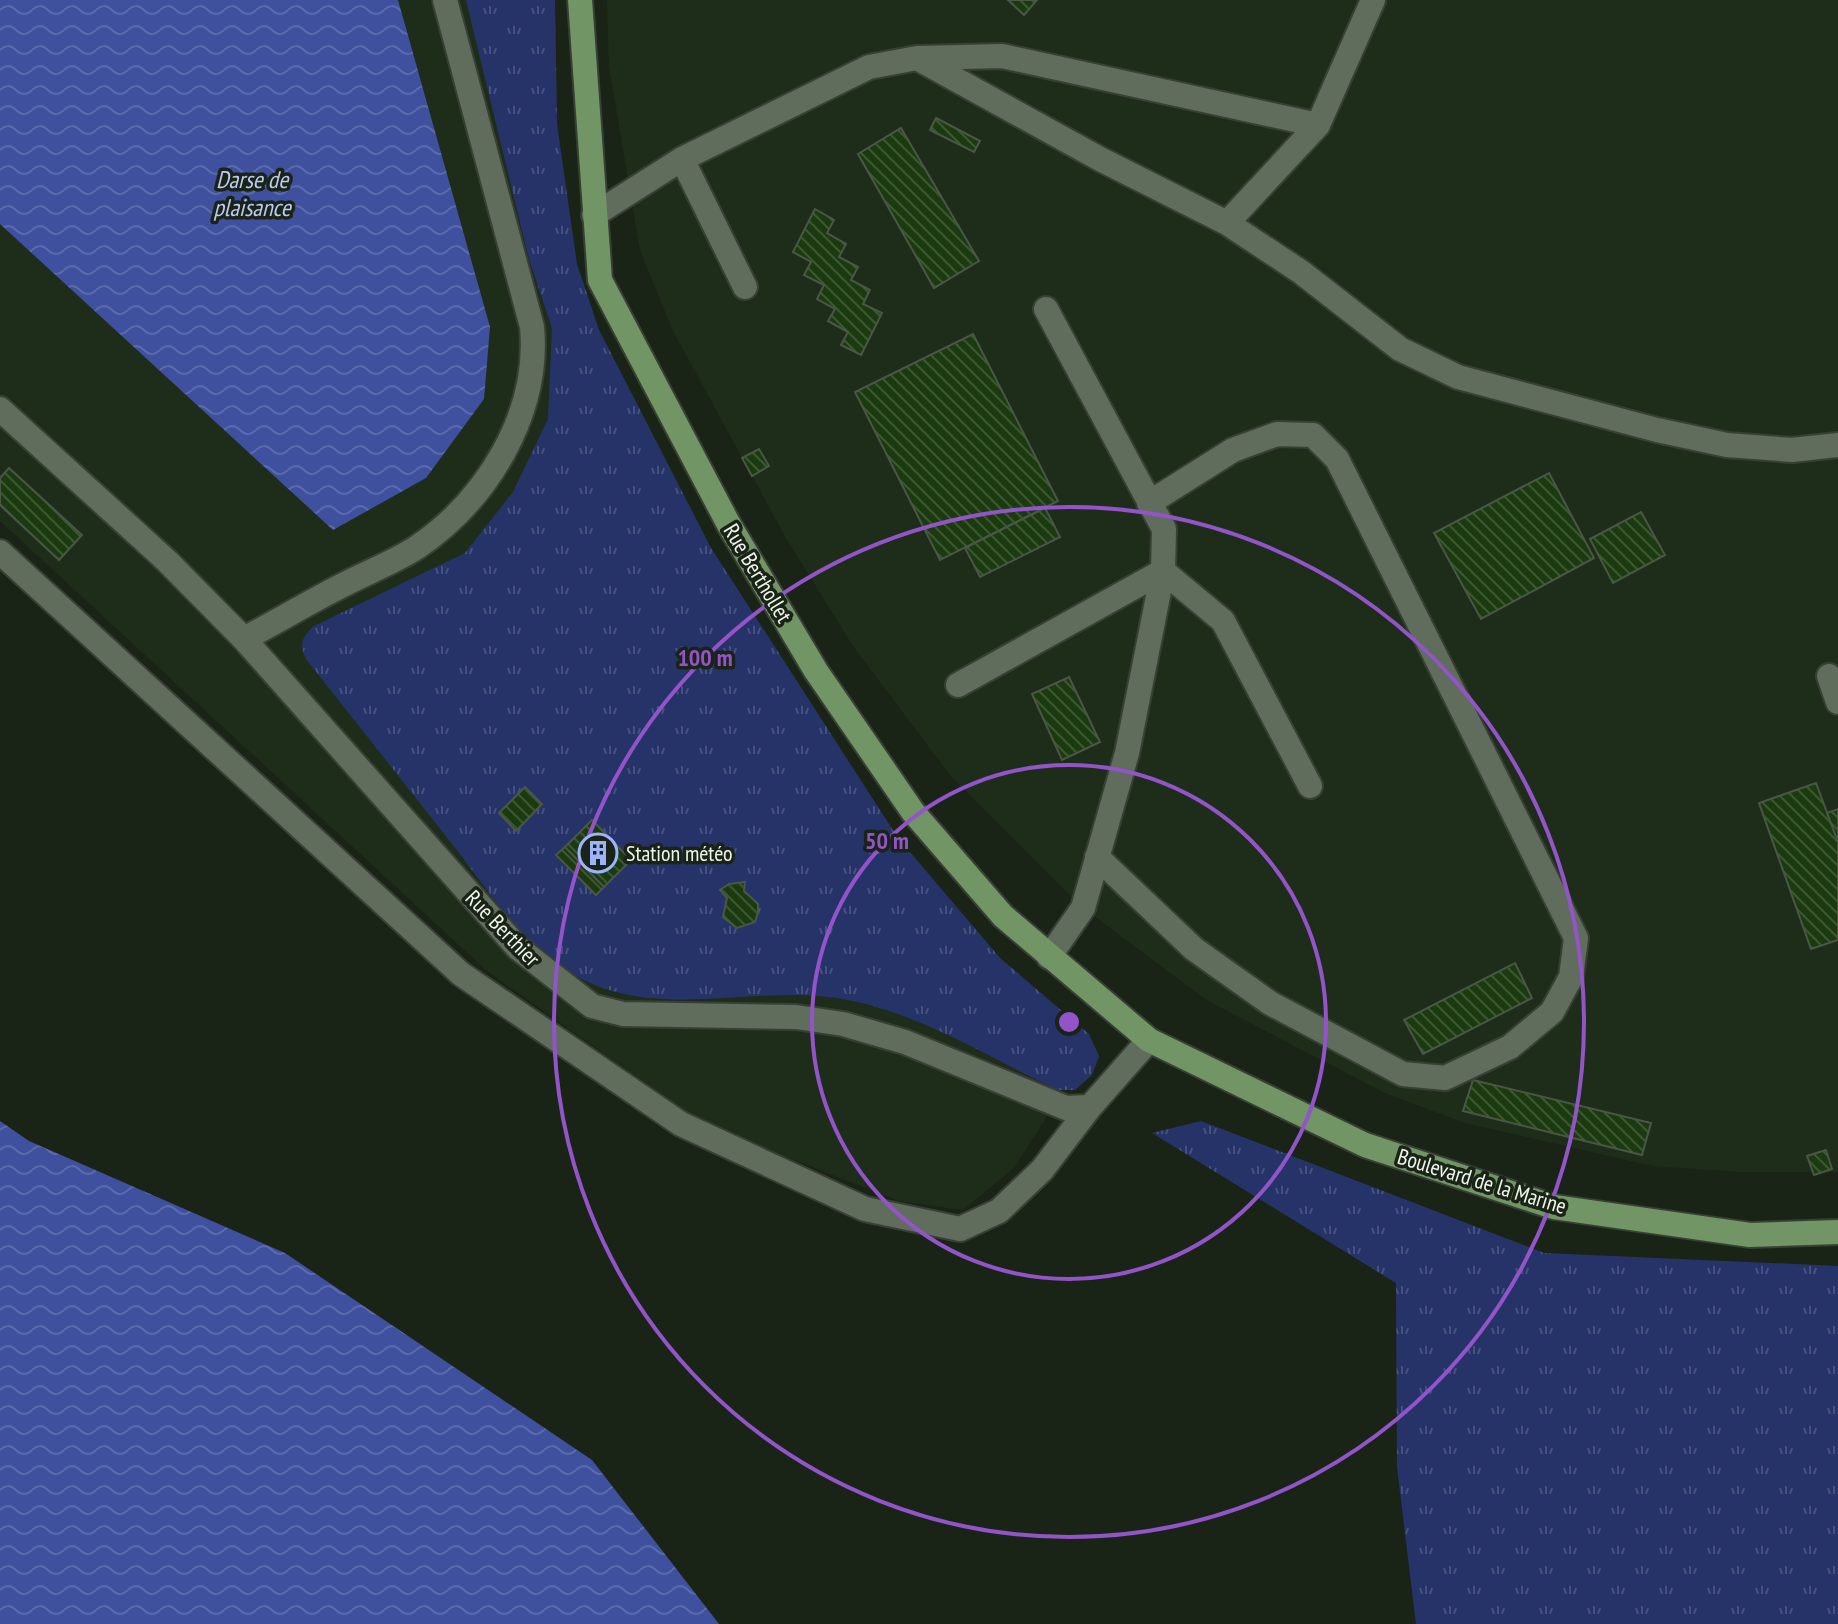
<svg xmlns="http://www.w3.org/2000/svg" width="1838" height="1624" font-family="'PT Sans Narrow',sans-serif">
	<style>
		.built { fill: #1e2d1a }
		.grass { fill: url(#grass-tufts) }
		.water { fill: url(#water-waves) }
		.building { fill: url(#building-back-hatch); stroke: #4a5646; stroke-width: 2 }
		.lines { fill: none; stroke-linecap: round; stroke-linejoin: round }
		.minor-casing { stroke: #384036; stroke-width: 28 }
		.major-casing { stroke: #384036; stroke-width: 28 }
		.minor { stroke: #606c5c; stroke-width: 24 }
		.major { stroke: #729566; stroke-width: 24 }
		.ring { fill: none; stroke: #9254c8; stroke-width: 4 }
		.labels { text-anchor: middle; stroke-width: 7; stroke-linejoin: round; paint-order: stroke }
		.street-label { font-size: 22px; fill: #eef5eb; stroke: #1a2416 }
		.poi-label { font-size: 22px; fill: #eef5eb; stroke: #1a2416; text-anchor: start }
		.water-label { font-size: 24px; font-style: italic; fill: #bbc9f5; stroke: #1a2416 }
		.centre { fill: #9254c8; stroke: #1a2416; stroke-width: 4 }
		.ring-label { font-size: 24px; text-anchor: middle; font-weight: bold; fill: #9254c8; stroke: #1a2416; stroke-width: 7; stroke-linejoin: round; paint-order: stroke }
	</style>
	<defs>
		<pattern id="grass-tufts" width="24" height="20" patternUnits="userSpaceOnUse" patternTransform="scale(2)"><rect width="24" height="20" fill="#263369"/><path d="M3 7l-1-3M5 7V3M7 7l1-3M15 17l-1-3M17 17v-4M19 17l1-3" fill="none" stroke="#46517f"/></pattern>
		<pattern id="water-waves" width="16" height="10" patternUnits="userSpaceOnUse" patternTransform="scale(2)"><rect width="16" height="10" fill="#3e509e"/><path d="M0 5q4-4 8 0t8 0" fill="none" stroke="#5a6aac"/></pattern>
		<pattern id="building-back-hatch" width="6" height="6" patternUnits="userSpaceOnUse" patternTransform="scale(2)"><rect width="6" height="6" fill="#1c3a10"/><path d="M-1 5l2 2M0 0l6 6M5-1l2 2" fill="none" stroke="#3d5733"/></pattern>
	</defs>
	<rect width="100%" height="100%" fill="#1a2416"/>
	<path class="built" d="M 0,0 L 555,0 L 557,124 L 577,264 L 599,330 L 711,548 L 898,838 L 1000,958 L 1089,1034 L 1044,1121 L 1014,1168 L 963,1210 L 899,1201 L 705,1125 L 487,971 L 0,521 Z
		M 607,0 L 1838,0 L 1838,1172 L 1741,1172 L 1653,1166 L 1465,1123 L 1385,1093 L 1208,1001 L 1083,908 L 950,775 L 853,646 L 786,538 L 673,331 L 640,250 L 609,66 Z"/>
	<path class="grass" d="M 466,0 L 555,0 L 557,124 L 577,264 L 599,330 L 711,548 L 898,838 L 1000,958 L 1089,1034 L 1099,1056 L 1092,1075 L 1075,1090 L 1057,1090 C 984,1055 909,1006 828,997 C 743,987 650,1021 571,973 C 521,943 488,890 453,845 C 404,783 355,721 306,659 C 299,644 302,637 314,626 L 465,553 L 513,492 L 548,419 L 552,328 L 529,259 Z
		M 1201,1121 L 1544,1253 L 1838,1266 L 1838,1624 L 1416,1624 L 1397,1467 L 1396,1283 L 1152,1133 Z"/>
	<path class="water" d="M 0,0 L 398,0 L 490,327 L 484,399 L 426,478 L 333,530 L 0,224 Z
		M 0,1121 L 29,1141 L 285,1253 L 592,1460 L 719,1624 L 0,1624 Z"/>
	<path class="building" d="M 1008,0 L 1037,0 L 1024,15 Z
		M 936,118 L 980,141 L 974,152 L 930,130 Z
		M 901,128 L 979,261 L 934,288 L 858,154 Z
		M 815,209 L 834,220 L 827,233 L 846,244 L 839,257 L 858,267 L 851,280 L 870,290 L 863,304 L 882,313 L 861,355 L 841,345 L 848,332 L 828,321 L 835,309 L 817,299 L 824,285 L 804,275 L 811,262 L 793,252 Z
		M 973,334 L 1058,501 L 940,560 L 855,392 Z
		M 759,449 L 769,466 L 752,476 L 742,458 Z
		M 9,468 L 82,535 L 59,560 L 0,505 L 0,478 Z
		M 1549,473 L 1594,558 L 1481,619 L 1434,533 Z
		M 1045,508 L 1060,537 L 980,577 L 965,548 Z
		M 1641,512 L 1665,555 L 1613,583 L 1590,539 Z
		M 1069,677 L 1100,742 L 1062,760 L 1032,694 Z
		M 1816,783 L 1838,842 L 1838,940 L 1811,949 L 1759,803 Z
		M 525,787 L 542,804 L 516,831 L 499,813 Z
		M 1838,809 L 1838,842 L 1827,813 Z
		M 592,820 L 631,860 L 604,887 L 565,847 Z
		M 565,847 L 604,887 L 596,895 L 556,855 Z
		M 745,882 L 744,891 L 758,904 L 758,912 L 755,922 L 737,928 L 723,917 L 727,898 L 720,890 L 729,884 Z
		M 1515,963 L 1532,998 L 1423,1054 L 1404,1020 Z
		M 1473,1080 L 1651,1123 L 1642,1155 L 1463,1111 Z
		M 1826,1150 L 1832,1169 L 1814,1175 L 1807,1156 Z"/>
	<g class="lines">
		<g class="minor-casing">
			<path id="minor" d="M 919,58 L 1002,56 L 1318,125
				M 682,159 L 745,287
				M 594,215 L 682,159 L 869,67 L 917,58 L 1100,159 L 1227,223 L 1301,272 L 1400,349 L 1458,377 L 1657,430 L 1727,445 L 1792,450 L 1838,445
				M 1227,223 L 1318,125 L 1373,0
				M 1046,309 L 1164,529 L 1163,571 L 1127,753 L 1083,908 L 1049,957
				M 0,409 L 167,561 L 244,639 L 518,948 L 592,1006 L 623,1014 L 796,1017 L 843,1024 L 905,1042 L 1066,1108 L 1090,1107 L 1149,1040
				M 0,552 L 461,974 L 681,1124 L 865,1209 L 960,1229 L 999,1211 L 1042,1170 L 1090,1107
				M 244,639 C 278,621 311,601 345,584 C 368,572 394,562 416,548 C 487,500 540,414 532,327 L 445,0
				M 1829,676 L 1838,702
				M 958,685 L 1163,571 L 1223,621 L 1310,786
				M 1097,857 L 1194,949 L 1270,1003 L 1403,1074 L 1445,1078 L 1510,1047 L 1552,1012 L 1571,977 L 1576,938 L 1337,459 L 1313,435 L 1277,434 L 1233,450 L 1149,503"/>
		</g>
		<g class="major-casing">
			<path id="major" d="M 580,0 L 600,280 L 728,523 L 816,671 L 913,812 L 1003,916 L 1149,1040 L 1365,1145 L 1554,1207 L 1750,1235 L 1838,1232"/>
		</g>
		<use href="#minor" class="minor"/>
		<use href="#major" class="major"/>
	</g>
	<g class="ring">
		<circle cx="1069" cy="1022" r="257"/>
		<circle cx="1069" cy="1022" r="515"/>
	</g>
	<defs>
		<g id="building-ring" transform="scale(2)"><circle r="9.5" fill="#1a2416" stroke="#9db4fd" stroke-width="1.5"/><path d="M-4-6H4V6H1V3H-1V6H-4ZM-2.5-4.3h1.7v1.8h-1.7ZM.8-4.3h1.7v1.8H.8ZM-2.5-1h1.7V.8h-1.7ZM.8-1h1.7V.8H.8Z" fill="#9db4fd"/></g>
	</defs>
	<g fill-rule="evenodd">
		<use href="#building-ring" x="598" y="853"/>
	</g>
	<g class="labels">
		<g class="street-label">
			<text transform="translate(758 573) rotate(59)" y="8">Rue Berthollet</text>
			<text transform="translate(503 928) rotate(46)" y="8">Rue Berthier</text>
			<text transform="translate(1482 1181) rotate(17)" y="8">Boulevard de la Marine</text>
		</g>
		<g class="poi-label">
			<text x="626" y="861">Station météo</text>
		</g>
		<g class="water-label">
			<text x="252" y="188">Darse de<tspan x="252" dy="28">plaisance</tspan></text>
		</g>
	</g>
	<circle cx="1069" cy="1022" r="12" class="centre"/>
	<g class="ring-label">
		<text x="705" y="666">100 m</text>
		<text x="887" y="849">50 m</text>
	</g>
</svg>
